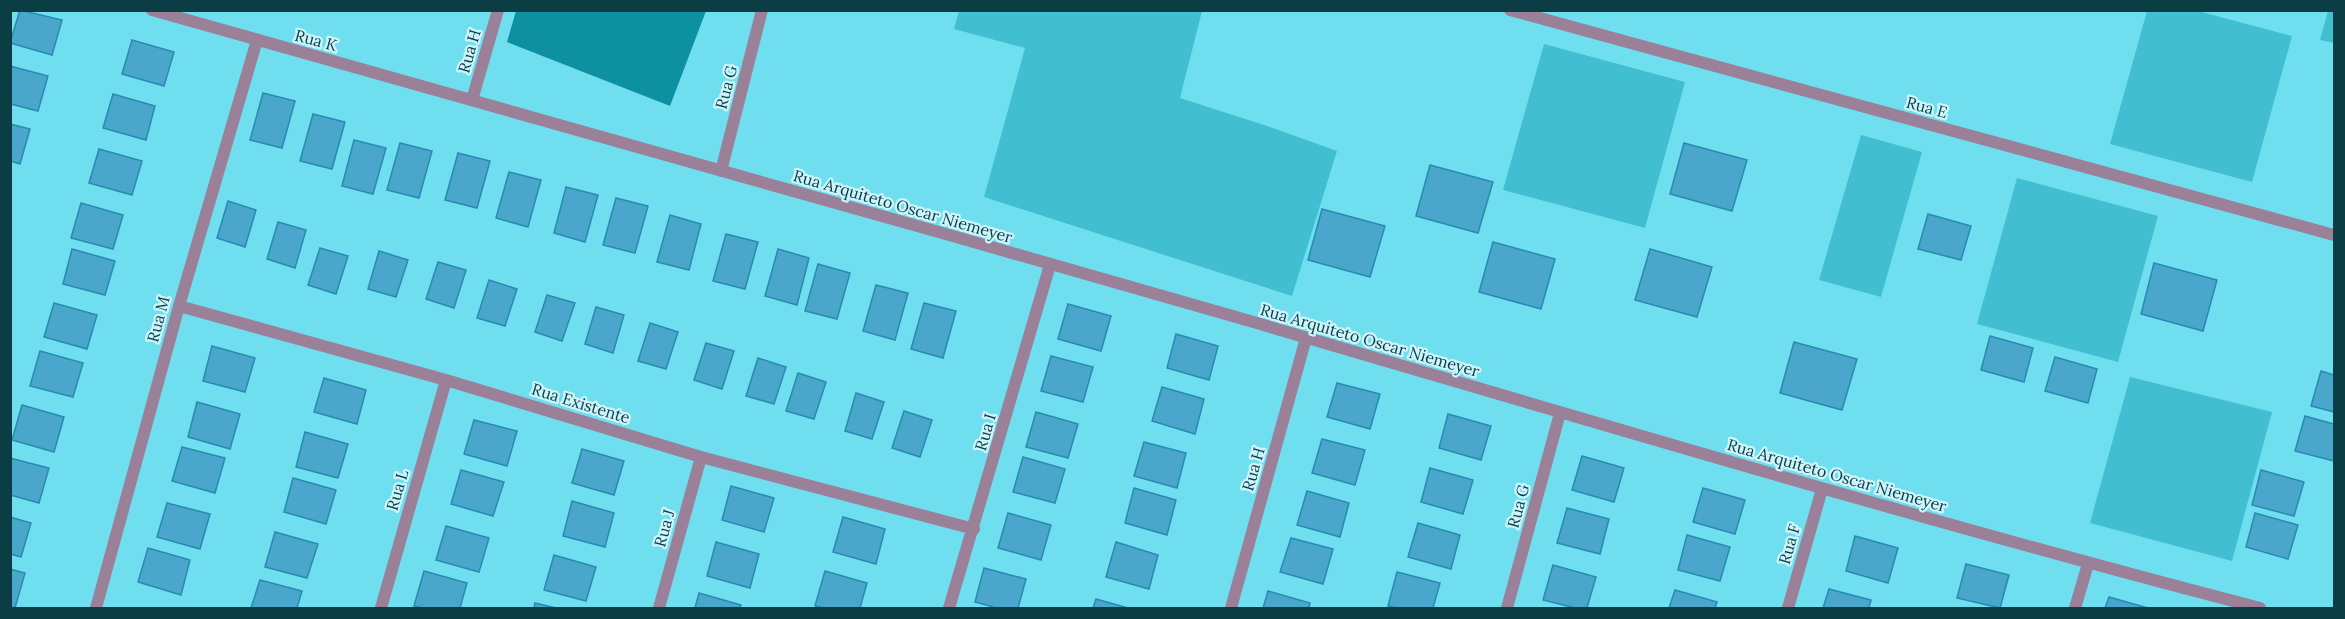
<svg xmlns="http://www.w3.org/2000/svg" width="2345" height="619" font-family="Lora,serif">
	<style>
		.green { fill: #41bfd0 }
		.water { fill: #0d91a1 }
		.building { fill: #4ba6cb; stroke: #278bb1; stroke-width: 1.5 }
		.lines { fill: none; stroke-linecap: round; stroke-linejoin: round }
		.minor { stroke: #9a8098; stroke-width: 12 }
		.labels { text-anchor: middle; stroke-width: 4.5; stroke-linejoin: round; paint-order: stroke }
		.street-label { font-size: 16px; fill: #0a3e44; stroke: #cef5fc }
	</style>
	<rect width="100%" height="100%" fill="#6fdff0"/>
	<path class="green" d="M 959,11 L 1202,11 L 1180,98 L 1267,126 L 1337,151 L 1292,296 L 984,197 L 1025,48 L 954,29 Z
		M 2147,11 L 2198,11 L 2292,36 L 2252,182 L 2110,144 Z
		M 2328,11 L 2334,11 L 2334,43 L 2320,40 Z
		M 1544,44 L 1685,82 L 1645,228 L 1503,190 Z
		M 1861,135 L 1922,152 L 1881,297 L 1819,280 Z
		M 2017,178 L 2158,216 L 2118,362 L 1977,324 Z
		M 2130,377 L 2272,412 L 2232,561 L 2090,523 Z"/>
	<path class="water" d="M 516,11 L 516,10 L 706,11 L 670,106 L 507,42 Z"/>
	<path class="building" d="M 20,10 L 62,20 L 52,55 L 10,43 Z
		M 132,40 L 174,52 L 164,86 L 122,74 Z
		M 10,66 L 48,76 L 38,111 L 10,104 Z
		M 263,93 L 295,101 L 282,148 L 250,140 Z
		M 113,94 L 155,106 L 146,140 L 103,128 Z
		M 313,114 L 345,122 L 332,169 L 300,161 Z
		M 10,124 L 30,129 L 20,164 L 10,161 Z
		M 354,140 L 386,148 L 373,194 L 342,186 Z
		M 400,143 L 432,151 L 419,198 L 387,190 Z
		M 1684,143 L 1747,160 L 1732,211 L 1670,194 Z
		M 99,149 L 142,161 L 132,195 L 89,183 Z
		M 458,153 L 490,161 L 477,208 L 445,200 Z
		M 1430,165 L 1493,182 L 1478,233 L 1416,216 Z
		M 509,172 L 541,180 L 528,227 L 496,218 Z
		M 566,187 L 598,195 L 585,242 L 554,233 Z
		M 616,198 L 648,206 L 635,253 L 603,245 Z
		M 228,201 L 256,210 L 245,247 L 217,238 Z
		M 81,203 L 123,215 L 113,249 L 71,238 Z
		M 1322,209 L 1385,226 L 1370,277 L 1308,260 Z
		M 1928,214 L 1971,226 L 1961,260 L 1918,249 Z
		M 670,215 L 701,224 L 689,270 L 657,262 Z
		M 278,222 L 306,230 L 295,268 L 267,259 Z
		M 726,234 L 758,242 L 745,289 L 713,281 Z
		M 1493,242 L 1555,259 L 1541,309 L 1479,292 Z
		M 320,248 L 348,256 L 336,294 L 308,285 Z
		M 72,249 L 115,261 L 105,295 L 63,284 Z
		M 778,249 L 809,258 L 797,305 L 765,296 Z
		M 1650,249 L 1712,267 L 1697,317 L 1635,300 Z
		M 379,251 L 408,260 L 396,297 L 368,289 Z
		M 438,262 L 466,270 L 454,308 L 426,299 Z
		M 2154,263 L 2217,280 L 2203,331 L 2141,314 Z
		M 818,264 L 850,273 L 837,319 L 805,311 Z
		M 489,280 L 517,289 L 505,326 L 477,318 Z
		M 876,285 L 908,293 L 895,340 L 863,331 Z
		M 547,295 L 575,303 L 562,341 L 535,332 Z
		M 54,303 L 97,315 L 87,349 L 44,337 Z
		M 924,303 L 956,311 L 943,358 L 911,349 Z
		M 1068,304 L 1111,316 L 1101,351 L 1058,339 Z
		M 596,307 L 624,315 L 613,353 L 585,344 Z
		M 650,323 L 678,332 L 666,369 L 638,361 Z
		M 1176,334 L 1218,346 L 1209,380 L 1167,368 Z
		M 1990,336 L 2033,348 L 2024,382 L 1981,370 Z
		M 1794,342 L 1857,359 L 1842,410 L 1780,393 Z
		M 706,343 L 734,351 L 722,389 L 694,380 Z
		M 212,346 L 255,358 L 245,392 L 203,381 Z
		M 40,351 L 83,363 L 73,397 L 30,386 Z
		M 1051,356 L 1093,367 L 1083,402 L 1041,391 Z
		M 2055,357 L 2097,369 L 2088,403 L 2045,391 Z
		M 758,358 L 786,367 L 774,404 L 746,396 Z
		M 2321,371 L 2334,375 L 2334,412 L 2311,406 Z
		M 798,373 L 826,382 L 814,419 L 786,411 Z
		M 324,378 L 366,390 L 357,424 L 314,412 Z
		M 1337,383 L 1380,394 L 1370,429 L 1327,417 Z
		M 1162,387 L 1204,399 L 1195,434 L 1152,421 Z
		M 856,393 L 884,402 L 872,439 L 845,431 Z
		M 197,402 L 240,414 L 230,449 L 188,437 Z
		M 22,405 L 64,417 L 54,452 L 12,440 Z
		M 904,411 L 932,420 L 920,457 L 892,448 Z
		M 1036,412 L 1078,424 L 1068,458 L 1026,447 Z
		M 1448,414 L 1491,426 L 1481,460 L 1439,448 Z
		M 2305,416 L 2334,424 L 2334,461 L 2295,451 Z
		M 474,420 L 517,431 L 507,466 L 464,454 Z
		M 305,432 L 348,444 L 338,478 L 296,467 Z
		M 1322,439 L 1365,450 L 1355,485 L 1312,473 Z
		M 1144,442 L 1186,453 L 1177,488 L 1134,476 Z
		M 182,447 L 225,458 L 215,493 L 172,481 Z
		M 582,449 L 624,461 L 614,495 L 572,483 Z
		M 1582,456 L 1624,468 L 1614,502 L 1572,490 Z
		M 1023,457 L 1065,469 L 1055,503 L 1013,492 Z
		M 10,458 L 49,468 L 39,503 L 10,495 Z
		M 1430,468 L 1473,480 L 1463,514 L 1421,502 Z
		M 461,470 L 504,482 L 493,516 L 451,504 Z
		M 2261,470 L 2304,482 L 2294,516 L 2252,505 Z
		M 293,478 L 336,490 L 326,524 L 284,512 Z
		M 731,486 L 774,498 L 764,532 L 722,520 Z
		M 1134,488 L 1176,500 L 1167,535 L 1125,523 Z
		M 1703,488 L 1745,500 L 1735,534 L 1693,522 Z
		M 1307,491 L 1349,503 L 1340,537 L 1297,525 Z
		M 572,501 L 614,513 L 605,547 L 563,536 Z
		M 167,503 L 210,514 L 200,549 L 157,537 Z
		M 1567,508 L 1609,519 L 1600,554 L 1557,543 Z
		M 1008,513 L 1051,525 L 1041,560 L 998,548 Z
		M 2255,513 L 2298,525 L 2288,559 L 2246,547 Z
		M 10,517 L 31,523 L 21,557 L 10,554 Z
		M 843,517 L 885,529 L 876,564 L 833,552 Z
		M 1418,523 L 1460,535 L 1451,569 L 1408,557 Z
		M 446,526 L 489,538 L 479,572 L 436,560 Z
		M 275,532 L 318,544 L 307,578 L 265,567 Z
		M 1687,535 L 1730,547 L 1720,581 L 1678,570 Z
		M 1855,536 L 1898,548 L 1888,583 L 1846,571 Z
		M 1291,538 L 1333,549 L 1323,584 L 1280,572 Z
		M 716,542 L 759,554 L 750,588 L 707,576 Z
		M 1116,542 L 1158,555 L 1149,589 L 1106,577 Z
		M 148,548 L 190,560 L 181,595 L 138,582 Z
		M 554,555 L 596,567 L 586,601 L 544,590 Z
		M 1966,564 L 2009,575 L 2000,608 L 1957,598 Z
		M 1553,565 L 1596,577 L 1587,608 L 1575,608 L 1543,600 Z
		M 984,568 L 1026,579 L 1018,608 L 997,608 L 975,602 Z
		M 10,569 L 25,573 L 15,608 L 10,607 Z
		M 424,571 L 467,583 L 460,608 L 423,608 L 414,606 Z
		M 825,571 L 867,583 L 860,608 L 825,608 L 815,606 Z
		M 1397,572 L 1440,583 L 1433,608 L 1396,608 L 1388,606 Z
		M 260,580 L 302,591 L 297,608 L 251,608 Z
		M 1829,589 L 1871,600 L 1869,608 L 1823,608 Z
		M 1675,590 L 1717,602 L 1715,608 L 1669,608 Z
		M 1268,591 L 1310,603 L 1309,608 L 1263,608 Z
		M 699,593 L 741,605 L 740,608 L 695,608 Z
		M 2109,597 L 2148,608 L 2105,608 Z
		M 1096,599 L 1128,608 L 1093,608 Z
		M 535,603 L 556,608 L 534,608 Z"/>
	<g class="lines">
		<path class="minor" d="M 152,10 C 516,114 880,214 1243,319 C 1582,418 1919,520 2260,608
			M 1510,10 L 2334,235
			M 472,100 L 498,10
			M 721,171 L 762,10
			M 179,306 L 446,380 L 701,457 L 974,529
			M 96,608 L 179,306 L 257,40
			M 381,608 L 446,380
			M 659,608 L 701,457
			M 949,608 L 1050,265
			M 1231,608 L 1306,338
			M 1507,608 L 1560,413
			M 1788,608 L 1822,489
			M 2075,608 L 2088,564"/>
	</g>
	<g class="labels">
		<g class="street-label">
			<text transform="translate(316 40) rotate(15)" y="6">Rua K</text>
			<text transform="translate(469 51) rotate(-74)" y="6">Rua H</text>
			<text transform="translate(726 87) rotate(-75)" y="6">Rua G</text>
			<text transform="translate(1927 107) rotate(15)" y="6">Rua E</text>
			<text transform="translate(903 206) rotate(16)" y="6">Rua Arquiteto Oscar Niemeyer</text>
			<text transform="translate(158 319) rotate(-75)" y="6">Rua M</text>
			<text transform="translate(1370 340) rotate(16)" y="6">Rua Arquiteto Oscar Niemeyer</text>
			<text transform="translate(581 403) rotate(17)" y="6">Rua Existente</text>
			<text transform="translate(985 432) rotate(-74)" y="6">Rua I</text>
			<text transform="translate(1253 469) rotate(-74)" y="6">Rua H</text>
			<text transform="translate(1837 475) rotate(16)" y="6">Rua Arquiteto Oscar Niemeyer</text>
			<text transform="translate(397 490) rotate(-74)" y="6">Rua L</text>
			<text transform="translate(1518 506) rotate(-75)" y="6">Rua G</text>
			<text transform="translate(664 528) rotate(-75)" y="6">Rua J</text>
			<text transform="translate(1789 544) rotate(-74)" y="6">Rua F</text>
		</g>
	</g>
	<rect width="2345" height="619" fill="none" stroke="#0a3e44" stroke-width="24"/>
</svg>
